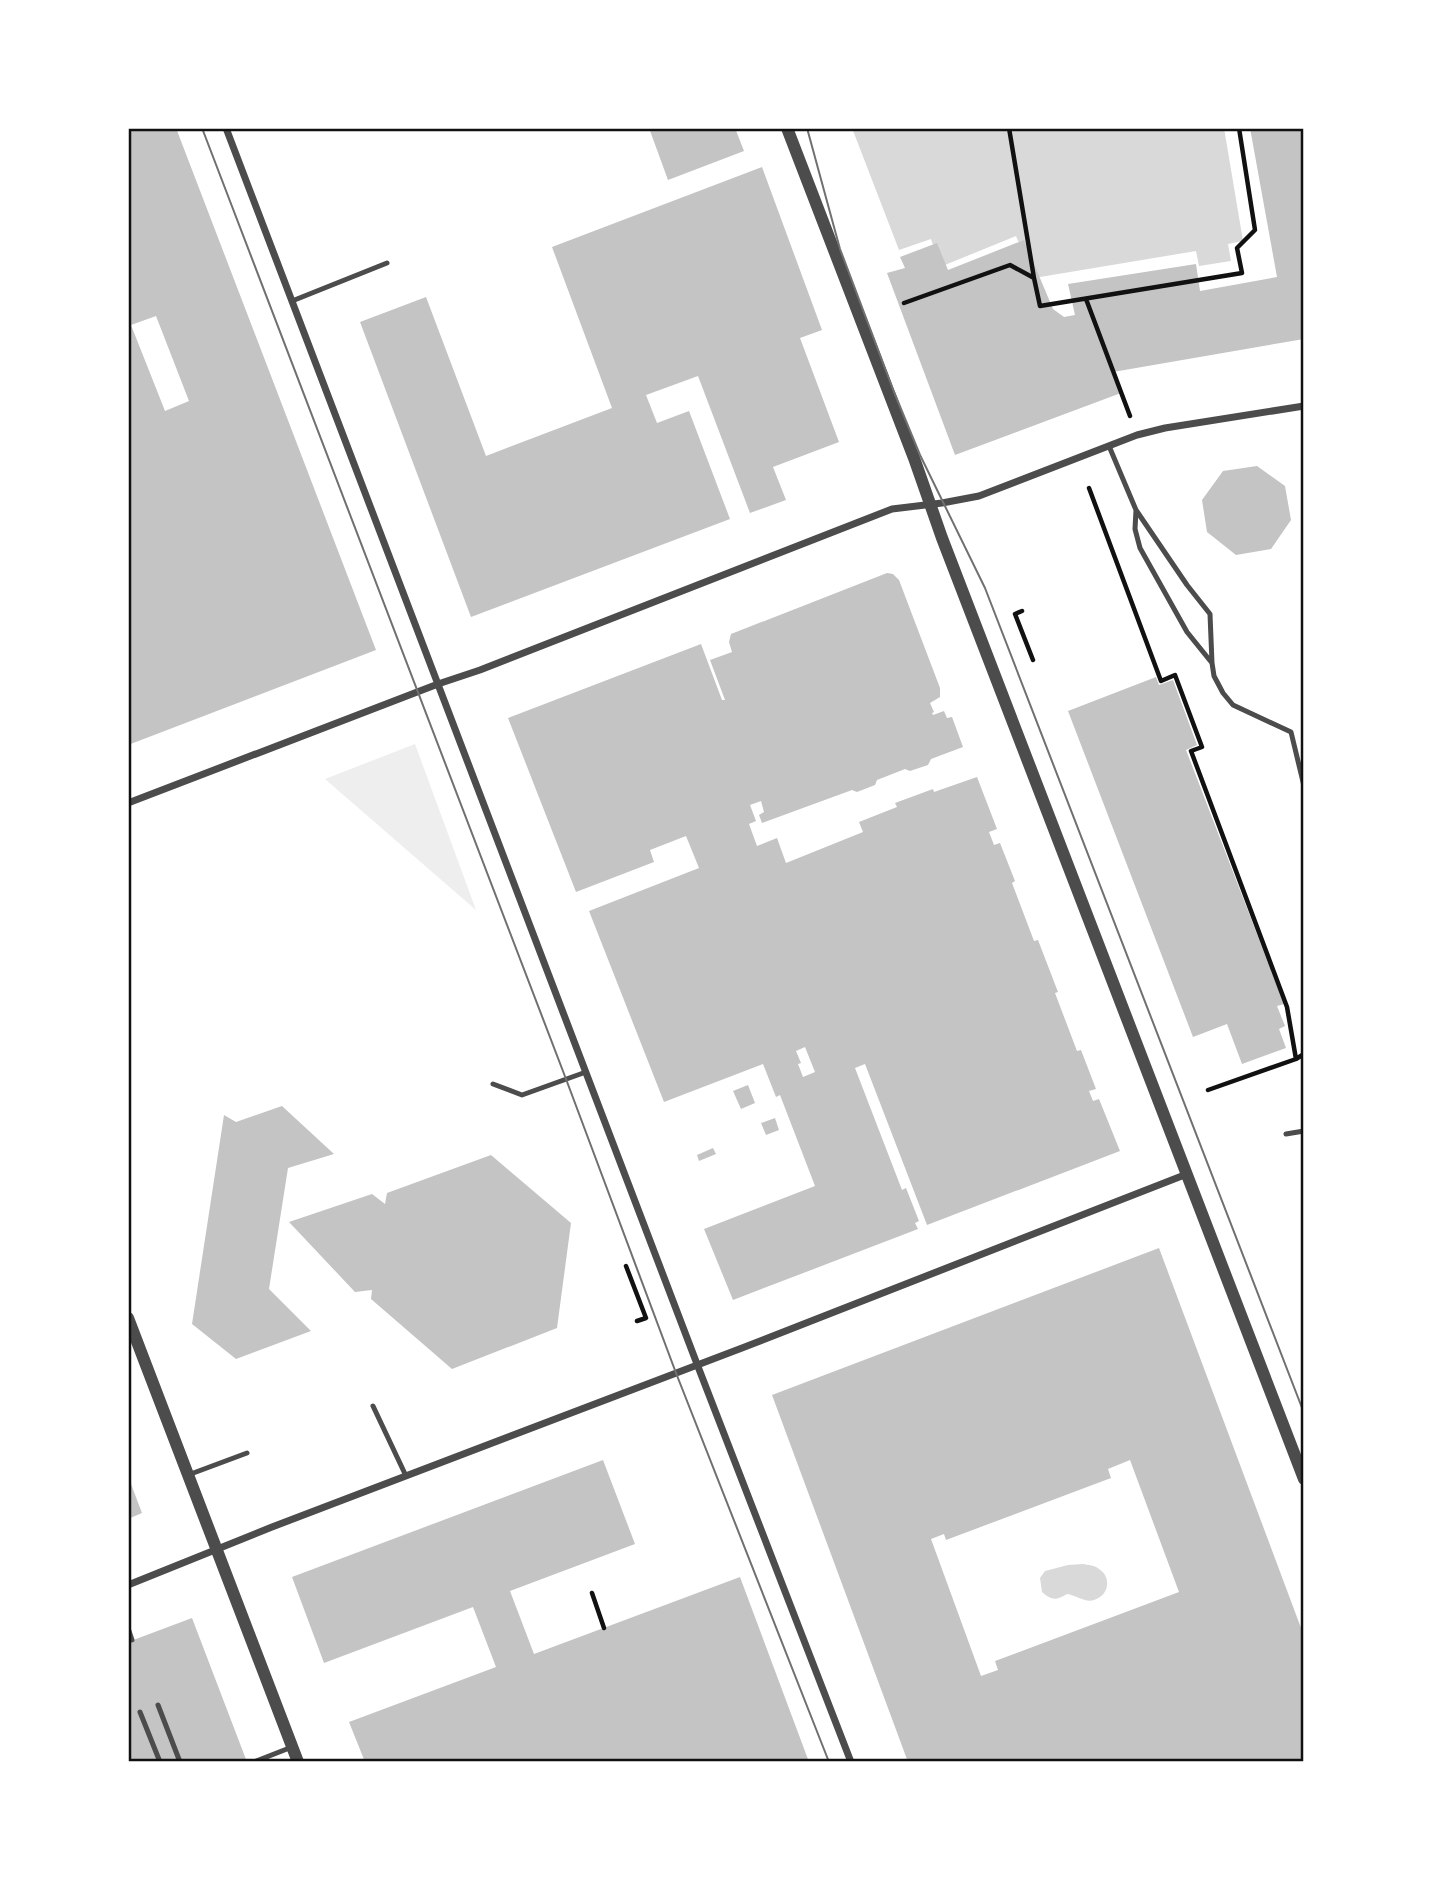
<svg xmlns="http://www.w3.org/2000/svg" width="1432" height="1890" font-family="'Golos Text',sans-serif">
	<style>
		.green { fill: #eee }
		.water { fill: #d9d9d9 }
		.building { fill: #c4c4c4; fill-rule: evenodd }
		.lines { fill: none; stroke-linecap: round; stroke-linejoin: round }
		.path { stroke: #111; stroke-width: 4.5 }
		.service { stroke: #4c4c4c; stroke-width: 5 }
		.minor { stroke: #4c4c4c; stroke-width: 7 }
		.tertiary { stroke: #4c4c4c; stroke-width: 12 }
		.tram { stroke: #707070; stroke-width: 2 }
		.neatline { fill: none; stroke: #111; stroke-width: 2.5 }
	</style>
	<rect width="100%" height="100%" fill="#fff"/>
	<path class="green" d="M 415,744 L 476,910 L 325,779 Z"/>
	<path class="water" d="M 852,128 L 1224,128 L 1243,241 L 1228,244 L 1231,261 L 1199,266 L 1196,251 L 1034,278 L 1016,236 L 940,267 L 931,239 L 899,250 Z
		M 1083,1564 C 1088,1565 1095,1565 1099,1569 C 1112,1577 1109,1596 1094,1600 C 1085,1603 1076,1595 1067,1594 C 1056,1601 1051,1600 1042,1592 L 1040,1578 L 1045,1571 L 1068,1565 Z"/>
	<path class="building" d="M 128,128 L 176,128 L 376,650 L 128,745 L 128,264 L 131,263 L 128,254 ZM 156,316 L 189,401 L 165,411 L 131,325 Z
		M 649,128 L 735,128 L 744,151 L 668,180 Z
		M 1250,128 L 1304,128 L 1304,339 L 1113,372 L 1121,393 L 955,455 L 887,273 L 905,268 L 900,257 L 937,243 L 948,270 L 1024,240 L 1053,309 L 1064,317 L 1075,315 L 1068,284 L 1196,264 L 1200,291 L 1277,277 Z
		M 762,167 L 822,330 L 800,338 L 839,442 L 773,467 L 786,500 L 750,513 L 698,376 L 646,395 L 657,423 L 689,411 L 730,519 L 471,617 L 360,322 L 426,297 L 486,456 L 612,408 L 552,247 Z
		M 1257,466 L 1285,486 L 1291,520 L 1271,549 L 1236,555 L 1207,532 L 1202,500 L 1223,471 Z
		M 887,573 L 893,574 L 899,580 L 940,688 L 940,697 L 930,703 L 934,712 L 932,713 L 933,715 L 944,711 L 947,718 L 952,717 L 963,747 L 931,759 L 928,765 L 910,771 L 905,769 L 877,780 L 875,785 L 857,792 L 852,790 L 762,823 L 759,815 L 764,812 L 761,801 L 750,805 L 756,821 L 749,824 L 757,846 L 777,838 L 786,863 L 863,832 L 859,822 L 897,807 L 895,803 L 933,789 L 934,792 L 977,777 L 997,829 L 989,832 L 994,845 L 1000,843 L 1015,881 L 1012,883 L 1034,941 L 1038,940 L 1058,992 L 1055,993 L 1077,1051 L 1081,1050 L 1096,1089 L 1089,1091 L 1093,1101 L 1099,1099 L 1120,1151 L 927,1225 L 865,1064 L 855,1068 L 902,1190 L 906,1188 L 919,1221 L 915,1223 L 918,1229 L 733,1300 L 704,1229 L 815,1186 L 780,1095 L 776,1097 L 763,1064 L 664,1102 L 589,911 L 699,868 L 686,836 L 650,850 L 654,862 L 576,892 L 508,718 L 701,644 L 722,700 L 725,700 L 710,660 L 732,652 L 729,642 L 731,634 ZM 805,1047 L 815,1072 L 803,1077 L 798,1064 L 801,1063 L 796,1051 Z
		M 1156,677 L 1159,685 L 1173,680 L 1197,745 L 1186,750 L 1284,1004 L 1277,1006 L 1285,1026 L 1279,1029 L 1286,1048 L 1242,1064 L 1227,1024 L 1193,1037 L 1068,711 Z
		M 748,1085 L 755,1103 L 741,1109 L 733,1091 Z
		M 282,1106 L 334,1154 L 288,1168 L 269,1289 L 311,1331 L 236,1359 L 192,1324 L 224,1115 L 236,1122 Z
		M 775,1118 L 779,1130 L 766,1135 L 761,1123 Z
		M 713,1148 L 716,1154 L 699,1161 L 697,1155 Z
		M 491,1155 L 571,1223 L 557,1328 L 452,1369 L 371,1299 L 372,1290 L 355,1292 L 289,1222 L 372,1194 L 385,1204 L 387,1193 Z
		M 1159,1248 L 1304,1636 L 1304,1762 L 908,1762 L 772,1395 ZM 1130,1460 L 1179,1592 L 995,1661 L 998,1670 L 981,1676 L 931,1539 L 944,1534 L 946,1540 L 1111,1478 L 1108,1469 Z
		M 603,1460 L 635,1544 L 510,1591 L 534,1654 L 740,1577 L 809,1762 L 365,1762 L 349,1722 L 496,1667 L 473,1607 L 324,1663 L 292,1577 Z
		M 128,1476 L 142,1513 L 128,1519 Z
		M 192,1618 L 247,1762 L 128,1762 L 128,1642 Z"/>
	<g class="lines">
		<path class="path" d="M 1009,128 L 1034,278
			M 1086,299 L 1130,416
			M 904,303 L 1010,265 L 1034,278 L 1040,306 L 1242,273 L 1237,248 L 1255,230 L 1239,128
			M 1089,488 L 1161,681 L 1175,675 L 1202,747 L 1191,751 L 1287,1007 L 1296,1059
			M 1022,611 L 1015,614 L 1033,660
			M 1208,1090 L 1296,1059 L 1304,1054
			M 626,1266 L 646,1318 L 637,1321
			M 592,1593 L 604,1628"/>
		<path class="service" d="M 292,301 L 387,263
			M 1109,446 L 1136,510 L 1187,585 L 1210,614 L 1212,663 L 1214,676 L 1223,693 L 1233,705 L 1291,732 L 1304,786
			M 1136,510 L 1135,529 L 1140,548 L 1187,632 L 1212,663
			M 493,1084 L 522,1095 L 586,1072
			M 1286,1134 L 1304,1131
			M 373,1406 L 406,1476
			M 188,1475 L 247,1453
			M 128,1628 L 132,1640
			M 158,1705 L 180,1762
			M 140,1712 L 160,1762
			M 254,1762 L 292,1747"/>
		<path class="minor" d="M 226,128 L 697,1364 L 851,1762
			M 128,803 L 438,684 L 480,670 L 892,509 L 942,503 L 979,496 L 1137,435 L 1165,428 L 1304,406
			M 128,1585 L 272,1527 L 742,1348 L 1187,1174"/>
		<path class="tertiary" d="M 787,128 L 914,458 L 942,538 L 1304,1479
			M 128,1318 L 298,1762"/>
		<path class="tram" d="M 202,128 L 566,1079 L 676,1373 L 829,1762
			M 807,128 L 840,249 L 894,392 L 920,455 L 985,588 L 1304,1413"/>
	</g>
	<rect width="1432" height="1890" fill="none" stroke="#ffffff" stroke-width="259"/>
	<rect x="130" y="130" width="1172" height="1630" class="neatline"/>
</svg>
